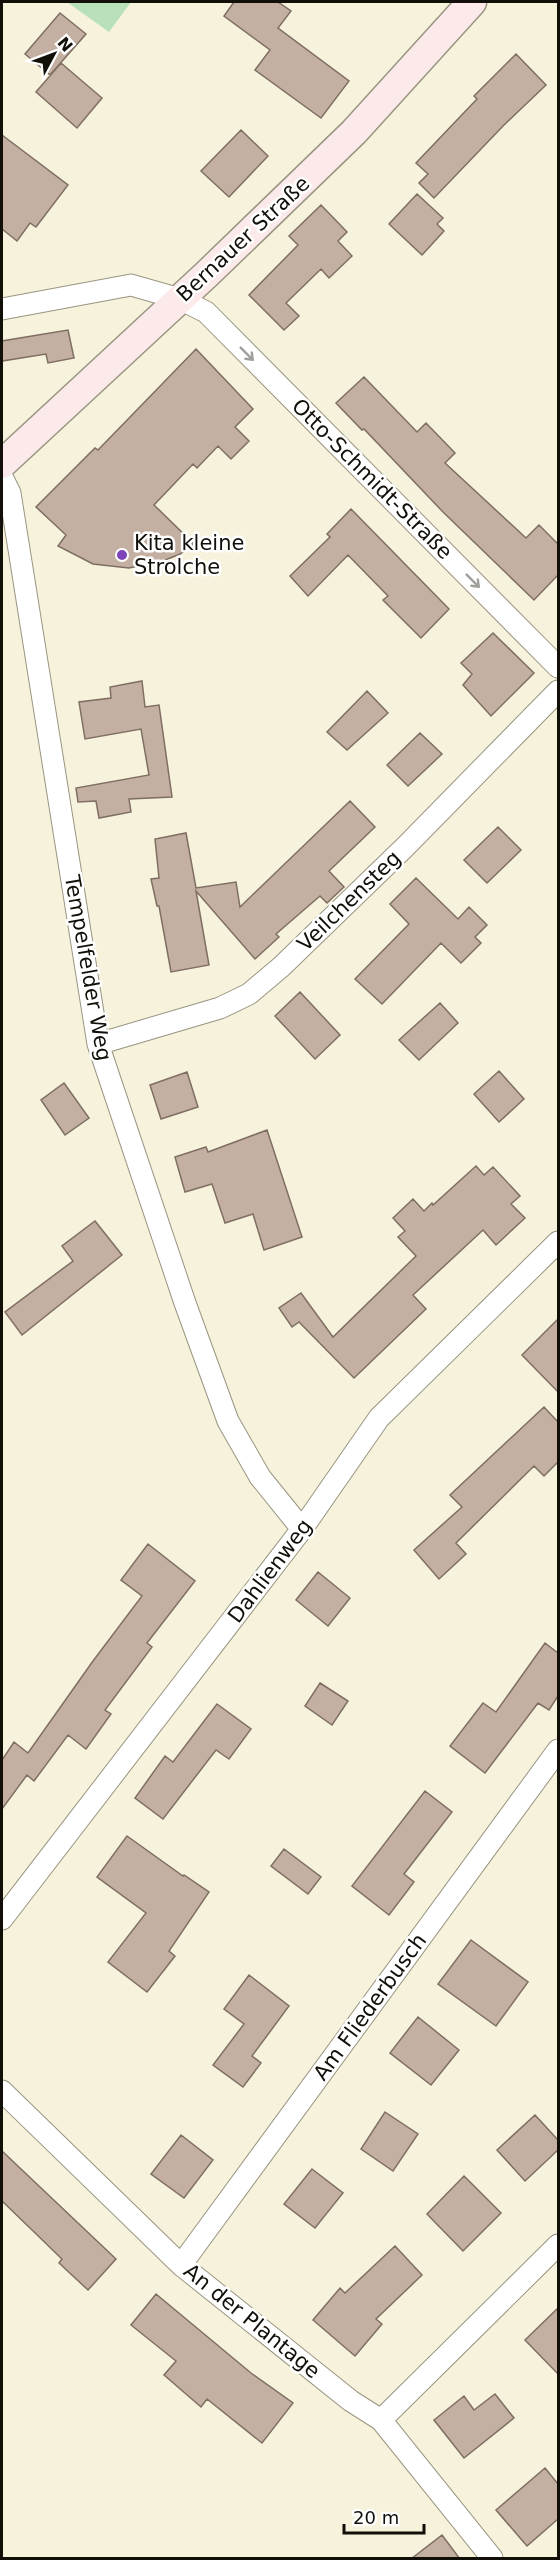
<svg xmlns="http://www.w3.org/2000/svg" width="560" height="2560" font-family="'DejaVu Sans',sans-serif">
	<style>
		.green { fill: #b8e1ba }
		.building { fill: #c4b0a3; stroke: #7f6e62; stroke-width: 1.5 }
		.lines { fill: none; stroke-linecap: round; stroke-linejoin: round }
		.street-casing { stroke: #999581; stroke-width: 23 }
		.secondary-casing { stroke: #999581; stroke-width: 31 }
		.street { stroke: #fff; stroke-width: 21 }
		.secondary { stroke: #fbeae9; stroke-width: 28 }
		.oneway { stroke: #a09f9c }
		.poi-dot { fill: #7e43b9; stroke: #fff; stroke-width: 2 }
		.labels { text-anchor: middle; stroke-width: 5; stroke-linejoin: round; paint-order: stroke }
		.street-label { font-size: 21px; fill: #110f08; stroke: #fff }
		.poi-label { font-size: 21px; fill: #110f08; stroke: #fff; text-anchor: start }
	</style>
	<rect width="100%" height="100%" fill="#f6f2dc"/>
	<path class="green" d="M 67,2 L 131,2 L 109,32 Z"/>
	<path class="building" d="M 234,2 L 278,2 L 291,11 L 278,28 L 349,81 L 321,118 L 255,70 L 270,50 L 224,16 Z
		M 60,13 L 86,34 L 50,75 L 25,54 Z
		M 516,54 L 546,85 L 504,125 L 434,198 L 419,183 L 428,174 L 416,163 L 477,99 L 474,96 Z
		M 61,63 L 102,98 L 77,128 L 36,92 Z
		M 241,130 L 268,156 L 229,197 L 201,171 Z
		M 2,135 L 68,185 L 36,227 L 30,223 L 17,241 L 2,229 Z
		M 417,194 L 443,218 L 437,224 L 444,231 L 422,255 L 389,224 Z
		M 321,205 L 347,232 L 338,241 L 352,256 L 329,278 L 321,269 L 286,303 L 299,316 L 284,330 L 249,295 L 298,245 L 289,236 Z
		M 68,330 L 74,358 L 48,363 L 46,354 L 2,361 L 2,341 Z
		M 196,349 L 253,409 L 235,427 L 249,441 L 231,459 L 218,446 L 197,468 L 193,464 L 154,505 L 194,544 L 180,554 L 163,561 L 129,568 L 93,564 L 58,546 L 66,535 L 36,507 L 95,448 L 98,450 Z
		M 364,377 L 417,432 L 426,423 L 455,453 L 445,463 L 526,538 L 539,525 L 558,544 L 558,575 L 534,600 L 443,512 L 364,429 L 362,430 L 336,403 Z
		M 351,509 L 449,609 L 421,638 L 383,600 L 388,596 L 348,555 L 308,596 L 290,576 L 330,537 L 327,534 Z
		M 493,633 L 534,673 L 491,716 L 463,685 L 472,674 L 461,663 Z
		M 142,681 L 145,707 L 159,705 L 172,797 L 129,799 L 131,812 L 99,818 L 96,801 L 78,802 L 76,788 L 149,775 L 141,729 L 85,739 L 79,702 L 111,698 L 110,687 Z
		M 367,691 L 388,713 L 347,750 L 327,732 Z
		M 420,733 L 442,754 L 408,786 L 387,765 Z
		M 350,801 L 375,827 L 329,871 L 344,887 L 327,903 L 320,896 L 276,934 L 279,937 L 255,959 L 196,891 L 209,965 L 171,972 L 159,906 L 157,906 L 151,879 L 159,878 L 155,839 L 186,833 L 196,888 L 236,882 L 240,907 Z
		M 498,827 L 521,850 L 487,883 L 464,860 Z
		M 416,878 L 458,919 L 469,907 L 487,925 L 475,937 L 481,943 L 461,963 L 441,943 L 382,1004 L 355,979 L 409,924 L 390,904 Z
		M 300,992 L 340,1035 L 315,1059 L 275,1016 Z
		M 440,1003 L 458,1023 L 419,1060 L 399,1040 Z
		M 499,1071 L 524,1099 L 499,1122 L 474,1094 Z
		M 187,1072 L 198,1107 L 161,1119 L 150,1085 Z
		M 64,1083 L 89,1118 L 65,1135 L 41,1100 Z
		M 267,1130 L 302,1237 L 264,1250 L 253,1214 L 225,1223 L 212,1184 L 185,1192 L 175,1157 L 206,1147 L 208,1152 Z
		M 476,1166 L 484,1175 L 493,1167 L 520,1196 L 511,1204 L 525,1218 L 496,1245 L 483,1230 L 413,1295 L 426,1309 L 354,1378 L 299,1322 L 292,1327 L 279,1308 L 301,1293 L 333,1337 L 416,1256 L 398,1237 L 405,1231 L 393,1218 L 413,1199 L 424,1211 L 432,1203 L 433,1205 Z
		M 95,1221 L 122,1255 L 22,1335 L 5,1312 L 73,1261 L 62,1246 Z
		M 558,1319 L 558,1392 L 522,1355 Z
		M 544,1407 L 558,1422 L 558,1462 L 544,1476 L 534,1466 L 456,1543 L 466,1554 L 439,1579 L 414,1550 L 462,1507 L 450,1495 Z
		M 148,1544 L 195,1581 L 147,1643 L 152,1647 L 105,1710 L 111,1714 L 86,1749 L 68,1735 L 34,1781 L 27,1775 L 2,1809 L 2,1760 L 14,1742 L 28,1753 L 93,1661 L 142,1596 L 121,1580 Z
		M 318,1572 L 350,1598 L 328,1626 L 296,1600 Z
		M 545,1643 L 558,1653 L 558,1696 L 549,1710 L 538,1703 L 485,1773 L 450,1746 L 483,1703 L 496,1712 Z
		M 320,1683 L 348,1701 L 332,1725 L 305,1706 Z
		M 217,1704 L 251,1729 L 229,1759 L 216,1750 L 163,1819 L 135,1798 L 165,1756 L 173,1762 Z
		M 425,1791 L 452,1812 L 404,1874 L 414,1882 L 389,1915 L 352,1886 Z
		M 127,1836 L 183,1876 L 184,1875 L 209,1892 L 169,1951 L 175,1956 L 147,1992 L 108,1962 L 146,1913 L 97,1877 Z
		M 284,1849 L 321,1877 L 308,1894 L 271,1866 Z
		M 471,1940 L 528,1982 L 496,2026 L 438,1984 Z
		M 249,1975 L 289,2006 L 252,2056 L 261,2063 L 243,2087 L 213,2065 L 244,2024 L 224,2009 Z
		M 418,2017 L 459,2050 L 431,2085 L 390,2053 Z
		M 385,2112 L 418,2134 L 393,2171 L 361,2149 Z
		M 535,2115 L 558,2140 L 558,2150 L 525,2181 L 497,2150 Z
		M 181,2135 L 213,2160 L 184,2198 L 151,2174 Z
		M 2,2151 L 116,2259 L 88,2290 L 59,2263 L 62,2259 L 2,2201 Z
		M 312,2169 L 343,2193 L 315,2228 L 284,2204 Z
		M 464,2176 L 501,2213 L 463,2251 L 427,2214 Z
		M 395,2246 L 422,2275 L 376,2319 L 382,2324 L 355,2356 L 313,2320 L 340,2288 L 345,2293 Z
		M 156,2294 L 251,2373 L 293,2403 L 262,2443 L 207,2399 L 201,2407 L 164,2375 L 176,2361 L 131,2325 Z
		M 558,2308 L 558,2374 L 525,2340 Z
		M 495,2394 L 514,2418 L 464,2458 L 434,2420 L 464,2396 L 474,2410 Z
		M 545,2468 L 558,2484 L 558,2519 L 527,2546 L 496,2510 Z
		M 442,2535 L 460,2559 L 411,2559 Z"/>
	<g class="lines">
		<g class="street-casing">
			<path id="street" d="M 2,309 L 131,285 L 180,299 L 206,312 L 558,667
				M 2,477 L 10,493 L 98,1044 L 185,1303 L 228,1421 L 260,1477 L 302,1529
				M 98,1044 L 220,1008 L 249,994 L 281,967 L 405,847 L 558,691
				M 2,1919 L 302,1529 L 379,1418 L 558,1242
				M 2,2091 L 181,2265 L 351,2401 L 381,2420 L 492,2558
				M 181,2265 L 558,1750
				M 381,2420 L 558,2245"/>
		</g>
		<g class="secondary-casing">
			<path id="secondary" d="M 2,464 L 207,274 L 354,132 L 472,2"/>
		</g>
		<use href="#street" class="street"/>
		<use href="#secondary" class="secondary"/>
	</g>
	<defs><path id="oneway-shaft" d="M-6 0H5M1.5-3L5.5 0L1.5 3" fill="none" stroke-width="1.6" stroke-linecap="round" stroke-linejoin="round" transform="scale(1.5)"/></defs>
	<g class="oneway">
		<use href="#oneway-shaft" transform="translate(247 354) rotate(45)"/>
		<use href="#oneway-shaft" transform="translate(473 581) rotate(45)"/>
	</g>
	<circle class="poi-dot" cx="122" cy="555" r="6"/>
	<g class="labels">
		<g class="street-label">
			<text transform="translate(243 239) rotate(-43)" y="7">Bernauer Straße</text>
			<text transform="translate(372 479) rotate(45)" y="7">Otto-Schmidt-Straße</text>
			<text transform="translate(349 901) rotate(-44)" y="7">Veilchensteg</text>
			<text transform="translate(88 968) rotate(80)" y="7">Tempelfelder Weg</text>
			<text transform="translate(270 1571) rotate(-53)" y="7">Dahlienweg</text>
			<text transform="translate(370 2007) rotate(-54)" y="7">Am Fliederbusch</text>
			<text transform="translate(252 2321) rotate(39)" y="7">An der Plantage</text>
		</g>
		<g class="poi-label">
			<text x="134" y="550">Kita kleine<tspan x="134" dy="24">Strolche</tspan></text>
		</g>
	</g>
	<rect width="560" height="2560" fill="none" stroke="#110f08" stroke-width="6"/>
	<g transform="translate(54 54) rotate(49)" stroke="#ffffff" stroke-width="4.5" paint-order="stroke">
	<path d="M0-4.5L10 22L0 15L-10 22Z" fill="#110f08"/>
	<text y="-9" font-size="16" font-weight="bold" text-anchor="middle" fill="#110f08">N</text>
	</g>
	<path d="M344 2524v9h80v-9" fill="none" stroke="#110f08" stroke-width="3"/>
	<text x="353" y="2524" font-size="18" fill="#110f08" stroke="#ffffff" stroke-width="4.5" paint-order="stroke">20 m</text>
</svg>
